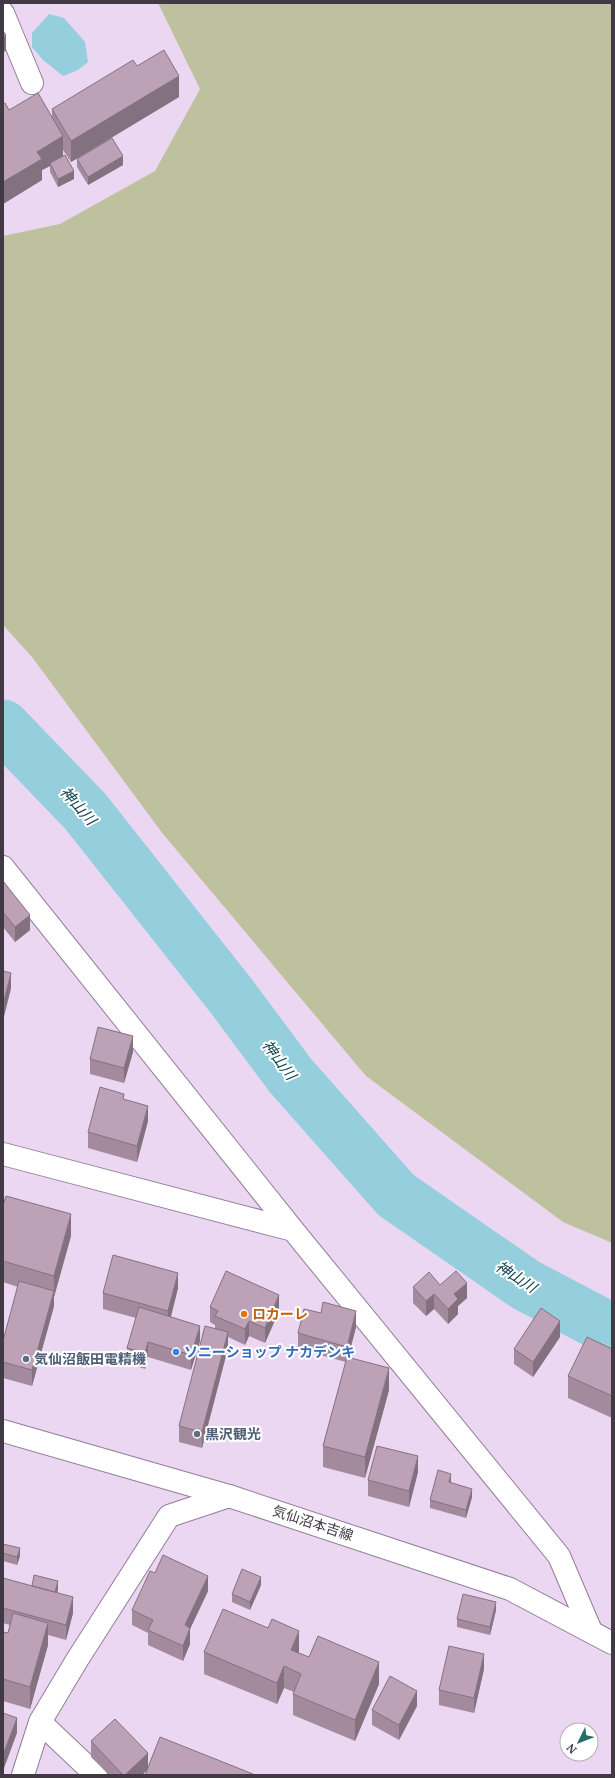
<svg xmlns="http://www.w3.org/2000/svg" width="615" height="1778" font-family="'Noto Serif','Noto Sans JP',serif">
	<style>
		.green { fill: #bec19d }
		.water { fill: #95cfdd }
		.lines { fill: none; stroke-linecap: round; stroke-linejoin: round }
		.river { stroke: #95cfdd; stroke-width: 53 }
		.minor-casing { stroke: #917e97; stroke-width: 24 }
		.major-casing { stroke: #917e97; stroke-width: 24 }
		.minor { stroke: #fff; stroke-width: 22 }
		.major { stroke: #fff; stroke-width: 22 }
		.wall { fill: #a38b9d }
		.shaded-wall { fill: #847180 }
		.building { fill: #bda2b7; stroke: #847180 }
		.food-dot { fill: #e8710a; stroke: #fff; stroke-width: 1.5 }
		.shop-dot { fill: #3f7fe0; stroke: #fff; stroke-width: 1.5 }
		.service-dot { fill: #5c6f8a; stroke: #fff; stroke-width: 1.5 }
		.labels { text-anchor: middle; stroke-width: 4; stroke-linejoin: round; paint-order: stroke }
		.food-label { font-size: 14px; font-weight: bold; fill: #c56008; stroke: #fff; text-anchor: start }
		.shop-label { font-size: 14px; font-weight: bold; fill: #366cbe; stroke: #fff; text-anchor: start }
		.service-label { font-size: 14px; font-weight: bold; fill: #4e5e75; stroke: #fff; text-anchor: start }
		.street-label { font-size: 14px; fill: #413944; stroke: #fff }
		.water-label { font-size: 15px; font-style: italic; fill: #124550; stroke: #fff }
	</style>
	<rect width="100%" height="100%" fill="#ecd7f2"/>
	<path class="green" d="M 158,3 L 612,3 L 612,1243 L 563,1222 L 366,1076 L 163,834 L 32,657 L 3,625 L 3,236 L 60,224 L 155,171 L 200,89 Z"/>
	<path class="water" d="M 49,14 L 64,18 L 85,42 L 88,62 L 78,70 L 63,76 L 43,60 L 32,47 L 32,33 Z"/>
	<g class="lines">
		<path class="river" d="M 3,726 L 85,811 L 232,997 L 290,1075 L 396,1195 L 526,1285 L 612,1330"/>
		<g class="minor-casing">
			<path id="minor" d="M 3,13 L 32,83
				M 3,867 L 293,1230 L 559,1556 L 591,1631
				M 3,1154 L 293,1230
				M 40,1722 L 96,1775
				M 23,1775 L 40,1722 L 77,1660 L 169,1516 L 229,1496"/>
		</g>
		<g class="major-casing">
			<path id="major" d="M 3,1431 L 229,1496 L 510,1589 L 612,1643"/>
		</g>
		<use href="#minor" class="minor"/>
		<use href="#major" class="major"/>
	</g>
	<path class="wall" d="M 137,66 L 179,97 L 71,162 L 63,150 L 63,156 L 74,179 L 58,187 L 50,172 L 50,166 L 42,170 L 42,180 L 3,204 L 3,104 L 9,110 L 52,116 L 52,109 Z
		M 77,159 L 123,165 L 88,185 L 77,167 Z
		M 3,881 L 30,930 L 15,942 L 3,927 Z
		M 3,971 L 11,988 L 4,1016 L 3,1016 Z
		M 133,1052 L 124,1083 L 90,1074 L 90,1059 Z
		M 148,1121 L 137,1162 L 88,1148 L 88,1132 Z
		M 3,1205 L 71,1236 L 54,1297 L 54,1306 L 32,1386 L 3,1378 L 3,1341 L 18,1287 L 3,1282 Z
		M 440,1285 L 467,1298 L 458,1306 L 458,1314 L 448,1324 L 434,1309 L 426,1316 L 413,1303 L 413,1287 Z
		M 178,1288 L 171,1317 L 200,1341 L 191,1370 L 148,1357 L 145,1369 L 127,1363 L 127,1348 L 136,1318 L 103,1309 L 103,1293 Z
		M 210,1307 L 279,1311 L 265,1343 L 249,1336 L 245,1345 L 228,1337 L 228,1348 L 202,1448 L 179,1442 L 179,1426 L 215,1329 L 215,1325 L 210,1322 Z
		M 356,1327 L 348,1357 L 389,1390 L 365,1478 L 323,1467 L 323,1446 L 346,1362 L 298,1349 L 298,1333 Z
		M 560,1337 L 533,1377 L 514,1364 L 514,1349 Z
		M 612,1349 L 612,1418 L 568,1398 L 568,1376 Z
		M 418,1472 L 409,1507 L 368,1496 L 368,1480 Z
		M 451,1483 L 472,1497 L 466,1518 L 430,1508 L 430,1500 Z
		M 3,1544 L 20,1556 L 17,1565 L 3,1561 Z
		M 155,1573 L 208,1591 L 190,1629 L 190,1644 L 183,1661 L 148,1645 L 148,1633 L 132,1625 L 132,1610 Z
		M 3,1578 L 32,1586 L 58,1589 L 57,1593 L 73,1613 L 66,1640 L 48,1635 L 48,1645 L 30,1709 L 3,1701 L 3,1632 L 8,1633 L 10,1625 L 3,1623 Z
		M 261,1585 L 250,1610 L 232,1602 L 232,1594 Z
		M 496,1610 L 490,1635 L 457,1627 L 457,1619 Z
		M 204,1652 L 299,1652 L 299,1653 L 309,1657 L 379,1684 L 355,1741 L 293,1715 L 293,1694 L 294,1692 L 284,1688 L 277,1704 L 204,1674 Z
		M 484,1669 L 474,1713 L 439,1705 L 439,1690 Z
		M 417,1706 L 399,1740 L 372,1725 L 372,1710 Z
		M 91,1741 L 148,1766 L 253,1775 L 147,1770 L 142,1775 L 109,1775 L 91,1757 Z"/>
	<path class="shaded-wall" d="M 6,35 L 6,51 L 3,52 L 3,37 Z
		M 179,76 L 179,97 L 71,162 L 71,141 Z
		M 63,136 L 63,157 L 50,163 L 50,166 L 42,170 L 42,180 L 3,204 L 3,182 L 37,152 Z
		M 123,156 L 123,165 L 88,185 L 88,177 Z
		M 74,171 L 74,179 L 58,187 L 58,179 Z
		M 30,915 L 30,930 L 15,942 L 15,927 Z
		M 11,973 L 11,988 L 4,1016 L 4,1001 Z
		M 133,1036 L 133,1052 L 124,1083 L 124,1068 Z
		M 148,1106 L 148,1121 L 137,1162 L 137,1146 Z
		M 71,1214 L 71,1236 L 54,1297 L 54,1306 L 32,1386 L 32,1370 L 54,1291 L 54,1276 Z
		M 178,1273 L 178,1288 L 168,1327 L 168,1311 Z
		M 467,1283 L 467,1298 L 458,1306 L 458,1314 L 448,1324 L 448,1309 L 454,1294 Z
		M 434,1294 L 434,1309 L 426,1316 L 426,1301 Z
		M 279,1295 L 279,1311 L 265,1343 L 265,1328 Z
		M 356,1311 L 356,1327 L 347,1362 L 347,1347 Z
		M 249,1321 L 249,1336 L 245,1345 L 245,1329 Z
		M 560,1321 L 560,1337 L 533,1377 L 533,1362 Z
		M 200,1326 L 200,1341 L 191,1370 L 191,1355 Z
		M 228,1332 L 228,1348 L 202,1448 L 202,1432 Z
		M 148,1342 L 148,1357 L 145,1369 L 145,1353 Z
		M 389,1368 L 389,1390 L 365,1478 L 365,1457 Z
		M 418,1456 L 418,1472 L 409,1507 L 409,1491 Z
		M 451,1474 L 451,1482 L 449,1490 L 449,1482 Z
		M 472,1489 L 472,1497 L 466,1518 L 466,1510 Z
		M 20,1548 L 20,1556 L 17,1565 L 17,1557 Z
		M 208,1576 L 208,1591 L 190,1629 L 190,1644 L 183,1661 L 183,1646 L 185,1625 Z
		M 261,1577 L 261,1585 L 250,1610 L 250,1602 Z
		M 58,1581 L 58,1589 L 54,1603 L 54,1595 Z
		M 73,1597 L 73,1613 L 66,1640 L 66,1625 Z
		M 496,1602 L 496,1610 L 490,1635 L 490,1627 Z
		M 48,1623 L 48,1645 L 30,1709 L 30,1687 Z
		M 299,1631 L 299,1652 L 292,1670 L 291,1650 Z
		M 484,1654 L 484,1669 L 474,1713 L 474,1698 Z
		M 379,1662 L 379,1684 L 355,1741 L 355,1720 Z
		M 284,1666 L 284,1688 L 277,1704 L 277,1683 Z
		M 417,1691 L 417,1706 L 399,1740 L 399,1725 Z
		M 17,1718 L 17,1733 L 3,1771 L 3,1755 Z
		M 148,1753 L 148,1769 L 142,1775 L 125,1775 Z"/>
	<path class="building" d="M 3,31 L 6,35 L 3,37 Z
		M 164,50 L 179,76 L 71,141 L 52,109 L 133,60 L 137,66 Z
		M 38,93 L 63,136 L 37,152 L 42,159 L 3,182 L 3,104 L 5,103 L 9,110 Z
		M 112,138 L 123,156 L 88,177 L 77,159 Z
		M 65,155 L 74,171 L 58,179 L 50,163 Z
		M 3,881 L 30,915 L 15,927 L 3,912 Z
		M 3,971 L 11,973 L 4,1001 L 3,1001 Z
		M 98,1027 L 133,1036 L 124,1068 L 90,1059 Z
		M 100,1087 L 124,1094 L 123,1099 L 148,1106 L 137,1146 L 88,1132 Z
		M 6,1196 L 71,1214 L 54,1276 L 3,1261 L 3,1205 Z
		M 113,1255 L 178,1273 L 168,1311 L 103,1293 Z
		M 226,1271 L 279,1295 L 265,1328 L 249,1321 L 245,1329 L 215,1316 L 218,1311 L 210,1307 Z
		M 456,1271 L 467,1283 L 454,1294 L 458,1299 L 448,1309 L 434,1294 L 426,1301 L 413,1287 L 429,1272 L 440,1285 Z
		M 19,1281 L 54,1291 L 32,1370 L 3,1362 L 3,1341 Z
		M 323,1302 L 356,1311 L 347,1347 L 298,1333 L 304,1309 L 321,1313 Z
		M 139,1307 L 200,1326 L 191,1355 L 148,1342 L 145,1353 L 127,1348 Z
		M 541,1308 L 560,1321 L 533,1362 L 514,1349 Z
		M 205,1326 L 228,1332 L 202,1432 L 179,1426 Z
		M 587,1337 L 612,1349 L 612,1396 L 568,1376 Z
		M 347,1357 L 389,1368 L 365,1457 L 323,1446 Z
		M 377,1446 L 418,1456 L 409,1491 L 368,1480 Z
		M 438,1470 L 451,1474 L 449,1482 L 472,1489 L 466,1510 L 430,1500 Z
		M 3,1544 L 20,1548 L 17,1557 L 3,1553 Z
		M 163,1555 L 208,1576 L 185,1625 L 190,1628 L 183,1646 L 148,1630 L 153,1620 L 132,1610 L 150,1571 L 155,1573 Z
		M 242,1569 L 261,1577 L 250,1602 L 232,1594 Z
		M 34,1575 L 58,1581 L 55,1592 L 32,1586 Z
		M 3,1578 L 73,1597 L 66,1625 L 3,1608 Z
		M 463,1594 L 496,1602 L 490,1627 L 457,1619 Z
		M 223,1609 L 268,1628 L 272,1619 L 299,1631 L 291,1650 L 309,1657 L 318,1636 L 379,1662 L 355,1720 L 293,1694 L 301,1674 L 284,1666 L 277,1683 L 204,1652 Z
		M 13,1613 L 48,1623 L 30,1687 L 3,1679 L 3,1632 L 8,1633 Z
		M 449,1646 L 484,1654 L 474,1698 L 439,1690 Z
		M 390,1676 L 417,1691 L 399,1725 L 372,1710 Z
		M 3,1713 L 17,1718 L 3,1755 Z
		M 115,1719 L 148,1753 L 125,1775 L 123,1775 L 91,1741 Z
		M 160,1737 L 253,1774 L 252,1775 L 145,1775 Z"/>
	<circle class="food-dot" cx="244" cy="1314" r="4"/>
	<circle class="shop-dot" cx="176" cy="1352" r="4"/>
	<g class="service-dot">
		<circle cx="26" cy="1359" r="4"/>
		<circle cx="197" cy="1434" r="4"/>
	</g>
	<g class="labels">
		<g class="food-label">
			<text x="252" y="1319">ロカーレ</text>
		</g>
		<g class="shop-label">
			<text x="184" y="1357">ソニーショップ ナカデンキ</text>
		</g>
		<g class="service-label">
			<text x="34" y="1364">気仙沼飯田電精機</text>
			<text x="205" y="1439">黒沢観光</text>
		</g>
		<g class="street-label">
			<text transform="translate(313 1523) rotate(18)" y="5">気仙沼本吉線</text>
		</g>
		<g class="water-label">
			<text transform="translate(78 806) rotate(48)" y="5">神山川</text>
			<text transform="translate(279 1060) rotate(53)" y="5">神山川</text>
			<text transform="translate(516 1277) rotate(33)" y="5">神山川</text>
		</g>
	</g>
	<rect width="615" height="1778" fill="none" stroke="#413944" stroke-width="8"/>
	<g transform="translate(579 1742) rotate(227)"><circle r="19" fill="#ffffff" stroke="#b3b0b4"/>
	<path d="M0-3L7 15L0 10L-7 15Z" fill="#276e64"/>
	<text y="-6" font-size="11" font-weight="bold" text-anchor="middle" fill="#413944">N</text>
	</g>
</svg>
